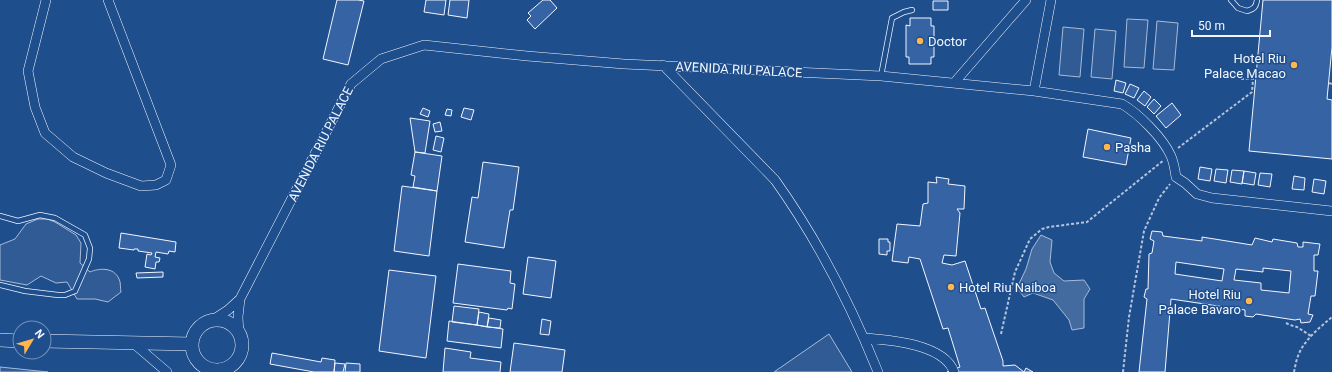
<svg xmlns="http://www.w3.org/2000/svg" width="1332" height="372" font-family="Roboto,sans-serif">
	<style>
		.green { fill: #305b95; stroke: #a8bbd7 }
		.water { fill: #446ba0; stroke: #a8bbd7 }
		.building { fill: #3563a3; stroke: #f2f6ff; fill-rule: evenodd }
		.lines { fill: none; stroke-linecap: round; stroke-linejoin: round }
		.lane-casing { stroke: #f2f6ff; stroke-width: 6 }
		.street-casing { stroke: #f2f6ff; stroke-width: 10 }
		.secondary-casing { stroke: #f2f6ff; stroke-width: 14 }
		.path { stroke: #b3c4dc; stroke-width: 2; stroke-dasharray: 3 2; stroke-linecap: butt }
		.lane { stroke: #1f4e8c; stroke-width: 4.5 }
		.street { stroke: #1f4e8c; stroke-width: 9 }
		.secondary { stroke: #1f4e8c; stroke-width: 13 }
		.poi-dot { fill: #ffb74d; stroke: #1f4e8c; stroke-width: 1.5 }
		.labels { text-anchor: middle; stroke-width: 3; stroke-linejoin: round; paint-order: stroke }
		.poi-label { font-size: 13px; fill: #f2f6ff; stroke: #1f4e8c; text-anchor: start }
		.street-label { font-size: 13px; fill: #f2f6ff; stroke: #1f4e8c }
	</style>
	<rect width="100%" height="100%" fill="#1f4e8c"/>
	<path class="green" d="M 1127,19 L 1148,20 L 1144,68 L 1124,67 Z
		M 1157,21 L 1178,23 L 1174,70 L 1153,69 Z
		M 1063,27 L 1084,29 L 1080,77 L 1059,75 Z
		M 1095,29 L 1116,31 L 1112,79 L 1091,77 Z
		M 38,219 L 47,219 L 55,222 L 76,235 L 81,243 L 80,263 L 90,272 C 99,268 114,267 119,279 C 121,282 120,288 121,292 L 108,302 L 95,299 L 77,299 L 67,282 L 56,283 L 41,276 L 27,285 L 0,280 L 0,245 L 15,239 L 26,224 Z
		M 829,334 L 852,372 L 774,372 Z
		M 0,367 L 48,372 L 0,372 Z"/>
	<path class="water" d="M 1041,235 L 1052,240 L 1050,262 L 1054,273 L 1064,281 L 1084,280 L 1090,289 L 1084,299 L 1084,328 L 1072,330 L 1069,320 L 1053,300 L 1033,293 L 1024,297 L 1017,288 L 1026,269 L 1032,249 Z"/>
	<path class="building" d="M 337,0 L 358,0 L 364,1 L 348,65 L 323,59 Z
		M 426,0 L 446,0 L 444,15 L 424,12 Z
		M 450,0 L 469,0 L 467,18 L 448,15 Z
		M 543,0 L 550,0 L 557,8 L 535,29 L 527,20 L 531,16 L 528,13 Z
		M 1263,0 L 1332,0 L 1332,47 L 1327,99 L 1332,100 L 1332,159 L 1249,151 Z
		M 933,1 L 948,1 L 948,10 L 933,10 Z
		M 910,18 L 931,18 L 931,26 L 934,26 L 934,57 L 931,57 L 931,64 L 909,64 L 909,57 L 906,57 L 906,25 L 910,26 Z
		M 1116,80 L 1126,83 L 1123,93 L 1114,91 Z
		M 1130,84 L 1139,88 L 1134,98 L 1125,94 Z
		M 1144,91 L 1151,97 L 1145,106 L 1137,100 Z
		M 1154,99 L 1161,106 L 1154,114 L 1147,107 Z
		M 1172,103 L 1181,115 L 1166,128 L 1156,116 Z
		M 423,108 L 430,111 L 428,117 L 420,114 Z
		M 464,108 L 474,110 L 471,120 L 461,117 Z
		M 447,109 L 452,110 L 451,116 L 445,115 Z
		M 410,118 L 430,121 L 425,153 L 415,152 Z
		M 440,122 L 442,131 L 435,132 L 433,124 Z
		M 1088,129 L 1131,138 L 1126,165 L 1083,157 Z
		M 436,136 L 444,138 L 441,152 L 433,150 Z
		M 415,152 L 442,156 L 437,191 L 413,187 L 415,176 L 411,175 Z
		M 483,162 L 519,167 L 513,210 L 510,210 L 504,248 L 465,242 L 472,197 L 478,198 Z
		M 1200,167 L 1212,169 L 1210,181 L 1198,179 Z
		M 1216,169 L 1228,170 L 1226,183 L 1214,181 Z
		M 1232,170 L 1244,171 L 1242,184 L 1230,182 Z
		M 1244,171 L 1256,173 L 1254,185 L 1242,183 Z
		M 1260,173 L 1272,174 L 1270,187 L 1258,185 Z
		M 1294,176 L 1305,178 L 1304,190 L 1292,189 Z
		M 936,177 L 949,179 L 948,184 L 965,186 L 964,209 L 957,209 L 960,213 L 956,256 L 944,255 L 942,263 L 952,265 L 965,261 L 981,309 L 985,308 L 1003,361 L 1003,366 L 1015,365 L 1024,372 L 1026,368 L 1033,372 L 947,372 L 960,367 L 948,328 L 943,329 L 920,259 L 909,257 L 908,263 L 892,261 L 897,224 L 920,226 L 923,204 L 928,203 L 928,182 L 937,183 Z
		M 1314,179 L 1326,181 L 1324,194 L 1312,192 Z
		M 402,186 L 437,191 L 429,256 L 394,251 Z
		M 1152,231 L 1162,232 L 1163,236 L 1202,241 L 1202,237 L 1252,245 L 1255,238 L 1272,242 L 1273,239 L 1297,243 L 1298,247 L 1303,247 L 1303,242 L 1320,244 L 1318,255 L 1314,255 L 1314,271 L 1318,271 L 1315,296 L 1311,296 L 1308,314 L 1313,315 L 1310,322 L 1301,323 L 1300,319 L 1295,320 L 1256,314 L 1253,317 L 1245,316 L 1245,310 L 1171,299 L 1165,372 L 1139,372 L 1147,299 L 1144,297 L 1146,289 L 1148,289 L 1149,254 L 1152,253 L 1154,241 L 1150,239 ZM 1176,262 L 1224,269 L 1222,281 L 1175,274 ZM 1263,268 L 1291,271 L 1289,293 L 1261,290 L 1261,283 L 1234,280 L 1236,269 L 1263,272 Z
		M 121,233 L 176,242 L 175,252 L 169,251 L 168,254 L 156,252 L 155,257 L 160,258 L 159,262 L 156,262 L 155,269 L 145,267 L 147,254 L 151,255 L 152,253 L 138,251 L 138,249 L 134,249 L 134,250 L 119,248 Z
		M 879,239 L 888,239 L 888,242 L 890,242 L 890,251 L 887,251 L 887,255 L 879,254 Z
		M 528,257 L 556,261 L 551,298 L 523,294 Z
		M 458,264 L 511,271 L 510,283 L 515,284 L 512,309 L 508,308 L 507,310 L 453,303 Z
		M 389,270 L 436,276 L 426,358 L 379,351 Z
		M 163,272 L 163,277 L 137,278 L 136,273 Z
		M 454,306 L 479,309 L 477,325 L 452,322 Z
		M 479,312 L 489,314 L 487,327 L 477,325 Z
		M 489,318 L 501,320 L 500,328 L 487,327 Z
		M 542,319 L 551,321 L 549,335 L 540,334 Z
		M 449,321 L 503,329 L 501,348 L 447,341 Z
		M 514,343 L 565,350 L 562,372 L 510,372 Z
		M 445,348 L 471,352 L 470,358 L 501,362 L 500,372 L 443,372 Z
		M 272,353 L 321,362 L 322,358 L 335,360 L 334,372 L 314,372 L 270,364 Z
		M 335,363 L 345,364 L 343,372 L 334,372 Z
		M 346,363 L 360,364 L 360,372 L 345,372 Z"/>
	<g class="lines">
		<g class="lane-casing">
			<path id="lane" d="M 1231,0 L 1238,8 L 1247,11 C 1254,9 1256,7 1257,0
				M 881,76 L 892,18 L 904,12 L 912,10
				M 0,216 L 18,221 L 40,215 L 55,218 L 85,235 L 90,248 L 89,259 L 75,291 L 65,295 L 58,295 L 25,291 L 0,285"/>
		</g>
		<g class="street-casing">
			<path id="street" d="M 46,0 L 28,71 L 35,107 L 45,133 L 73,157 L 106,173 L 141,186 L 156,185 L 166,180 L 171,165 L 108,0
				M 663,65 L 775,180 C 817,239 851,305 878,372
				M 954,83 L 1026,0
				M 1034,91 L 1051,0
				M 211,321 L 228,310 L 240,299
				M 239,334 L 238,317 L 240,299 L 351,84 L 381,59 L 424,45 L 527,56 L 624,64 L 881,76 L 1034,91 L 1122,104 C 1139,114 1163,138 1171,156 C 1174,163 1175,170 1176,177 L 1185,183 L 1197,194 L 1212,198 L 1332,211
				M 865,338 C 890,340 944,344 954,372
				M 132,342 L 167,372"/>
		</g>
		<g class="secondary-casing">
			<path id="secondary" d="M192 345a25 25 0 1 1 50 0a25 25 0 1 1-50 0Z
				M 0,340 L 20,341
				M 44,341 L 192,344"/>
		</g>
		<path class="path" d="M 1329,83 L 1332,84
			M 1178,148 L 1252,92 L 1253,79 L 1241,79
			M 1286,323 L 1290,325 L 1297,327 L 1311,336
			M 1001,334 L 1015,272 L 1030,239 L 1042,229 L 1049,227 L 1087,222 L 1164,160
			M 1123,372 L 1129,317 L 1144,231 L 1159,198 L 1170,184
			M 1294,372 C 1295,367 1296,361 1298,356 C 1304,340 1319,328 1332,317"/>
		<use href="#lane" class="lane"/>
		<use href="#street" class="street"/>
		<use href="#secondary" class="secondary"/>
	</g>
	<g class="poi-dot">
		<circle cx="920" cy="41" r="4"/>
		<circle cx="1294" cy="65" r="4"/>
		<circle cx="1107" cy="147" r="4"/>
		<circle cx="951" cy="287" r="4"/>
		<circle cx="1249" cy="301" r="4"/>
	</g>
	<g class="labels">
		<g class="poi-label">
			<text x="928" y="46">Doctor</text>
			<text x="1286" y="63" text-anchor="end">Hotel Riu<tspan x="1286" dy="15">Palace Macao</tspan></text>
			<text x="1115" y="152">Pasha</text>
			<text x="959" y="292">Hotel Riu Naiboa</text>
			<text x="1241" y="299" text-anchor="end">Hotel Riu<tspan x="1241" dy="15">Palace Bavaro</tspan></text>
		</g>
		<g class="street-label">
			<text transform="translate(739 69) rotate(3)" y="5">AVENIDA RIU PALACE</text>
			<text transform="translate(320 144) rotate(-63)" y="5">AVENIDA RIU PALACE</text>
		</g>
	</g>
	<g transform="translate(32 340) rotate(52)"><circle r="19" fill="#1f4e8c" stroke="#7391ba"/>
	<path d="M0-3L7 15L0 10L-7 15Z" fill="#ffb74d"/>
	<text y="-6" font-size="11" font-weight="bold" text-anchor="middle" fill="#f2f6ff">N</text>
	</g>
	<path d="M1192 30v6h78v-6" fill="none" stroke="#f2f6ff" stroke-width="2"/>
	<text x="1198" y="30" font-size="12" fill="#f2f6ff" stroke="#1f4e8c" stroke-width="3" paint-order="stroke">50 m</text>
</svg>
